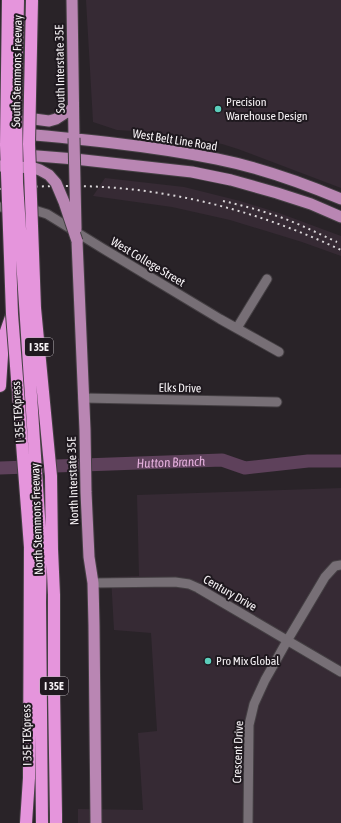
<svg xmlns="http://www.w3.org/2000/svg" width="341" height="823" font-family="'Asap Condensed',sans-serif">
	<style>
		.built { fill: #362a34 }
		.lines { fill: none; stroke-linecap: round; stroke-linejoin: round }
		.river { stroke: #5e415b; stroke-width: 13 }
		.minor-casing { stroke: #443f43; stroke-width: 11 }
		.major-casing { stroke: #443f43; stroke-width: 13 }
		.highway-casing { stroke: #443f43; stroke-width: 14 }
		.minor { stroke: #776f76; stroke-width: 9 }
		.major { stroke: #b986b3; stroke-width: 11 }
		.highway { stroke: #e595dc; stroke-width: 12 }
		.rail { stroke: #dad6d9; stroke-width: 2; stroke-dasharray: 2 4; stroke-linecap: butt }
		.major-bridge-casing { stroke: #443f43; stroke-width: 13; stroke-linecap: butt }
		.highway-bridge-casing { stroke: #443f43; stroke-width: 14; stroke-linecap: butt }
		.major-bridge { stroke: #b986b3; stroke-width: 11 }
		.highway-bridge { stroke: #e595dc; stroke-width: 12 }
		.poi-dot { fill: #5bcebb; stroke: #1f191f; stroke-width: 1.5 }
		.labels { text-anchor: middle; stroke-width: 4; stroke-linejoin: round; paint-order: stroke }
		.shield { fill: #1f191f; stroke: #b6b1b5; stroke-width: 1 }
		.shield-label { font-size: 11px; font-weight: bold; fill: #f6f2f5 }
		.street-label { font-size: 12px; fill: #f6f2f5; stroke: #1f191f }
		.poi-label { font-size: 12px; fill: #f6f2f5; stroke: #1f191f; text-anchor: start }
		.water-label { font-size: 13px; font-style: italic; fill: #e5afdd; stroke: #1f191f }
	</style>
	<rect width="100%" height="100%" fill="#292328"/>
	<path class="built" d="M 86,0 L 341,0 L 341,188 L 238,149 L 222,144 L 150,132 L 117,130 L 93,122 Z
		M 105,178 L 184,187 L 240,201 L 279,213 L 341,236 L 341,256 L 302,242 L 230,220 L 172,207 L 93,196 Z
		M 341,488 L 341,823 L 78,823 L 78,809 L 143,810 L 138,733 L 157,731 L 151,633 L 114,630 L 111,577 L 139,576 L 137,495 Z"/>
	<g class="lines">
		<path class="river" id="s1" d="M 0,468 L 222,460 L 245,468 L 308,461 L 341,461"/>
		<g class="minor-casing">
			<path id="minor" d="M 0,207 L 31,209 L 47,214 L 102,248 L 220,319 L 279,352
				M 237,328 L 267,279
				M 83,398 L 277,402
				M 93,583 L 175,582 L 189,584 L 198,588 L 341,672
				M 248,823 L 249,725 L 254,704 L 265,680 L 287,641 L 325,577 L 335,566 L 341,565"/>
		</g>
		<g class="major-casing">
			<path id="major" d="M 72,0 L 74,138
				M 0,115 L 19,117 L 49,121 L 56,119 L 73,108
				M 0,132 C 72,138 146,145 217,159 C 257,167 303,183 341,199
				M 0,153 L 75,159 L 192,172 L 231,180 L 277,193 L 311,204 L 341,217
				M 77,241 L 85,430 L 86,492 L 89,557 L 93,583 L 94,625 L 96,823"/>
		</g>
		<g class="highway-casing">
			<path id="highway" d="M 0,386 L 3,340 L 12,314
				M 41,547 L 40,602 L 42,823
				M 52,549 L 54,595 L 54,692 L 56,814 L 56,823
				M 26,823 L 29,778 L 30,547"/>
		</g>
		<use href="#minor" class="minor"/>
		<use href="#major" class="major"/>
		<use href="#highway" class="highway"/>
		<path class="rail" d="M 0,189 C 34,186 69,185 104,187 C 186,192 267,215 341,250
			M 223,201 C 241,205 259,210 277,216 C 298,223 317,233 337,242"/>
		<g class="major-bridge-casing">
			<path id="major-bridge" d="M 74,138 L 76,229
				M 0,166 L 34,168 L 40,170 L 49,175 L 56,183 L 64,202 L 77,241"/>
		</g>
		<g class="highway-bridge-casing">
			<path id="highway-bridge" d="M 8,0 L 6,145 L 12,314 L 30,547
				M 18,0 L 16,98 L 17,183 L 41,547
				M 32,0 L 29,144 L 35,308 L 51,476 L 52,549"/>
		</g>
		<use href="#major-bridge" class="major-bridge"/>
		<use href="#highway-bridge" class="highway-bridge"/>
	</g>
	<g class="poi-dot">
		<circle cx="218" cy="109" r="4"/>
		<circle cx="208" cy="661" r="4"/>
	</g>
	<g class="labels">
		<g class="shield">
			<rect x="25" y="338" width="28" height="18" rx="3"/>
			<rect x="40" y="677" width="28" height="18" rx="3"/>
		</g>
		<g class="shield-label">
			<text x="39" y="351">I 35E</text>
			<text x="54" y="690">I 35E</text>
		</g>
		<g class="street-label">
			<text transform="translate(60 69) rotate(-91)" y="4">South Interstate 35E</text>
			<text transform="translate(17 71) rotate(-89)" y="4">South Stemmons Freeway</text>
			<text transform="translate(175 140) rotate(9)" y="4">West Belt Line Road</text>
			<text transform="translate(148 262) rotate(31)" y="4">West College Street</text>
			<text transform="translate(180 388) rotate(1)" y="4">Elks Drive</text>
			<text transform="translate(18 412) rotate(-94)" y="4">I 35E TEXpress</text>
			<text transform="translate(73 481) rotate(-92)" y="4">North Interstate 35E</text>
			<text transform="translate(37 519) rotate(-92)" y="4">North Stemmons Freeway</text>
			<text transform="translate(230 593) rotate(30)" y="4">Century Drive</text>
			<text transform="translate(27 735) rotate(-91)" y="4">I 35E TEXpress</text>
			<text transform="translate(238 752) rotate(-88)" y="4">Crescent Drive</text>
		</g>
		<g class="poi-label">
			<text x="226" y="106">Precision<tspan x="226" dy="14">Warehouse Design</tspan></text>
			<text x="216" y="665">Pro Mix Global</text>
		</g>
		<g class="water-label">
			<text dy="5" stroke="none"><textPath href="#s1" startOffset="171">Hutton Branch</textPath></text>
		</g>
	</g>
</svg>
